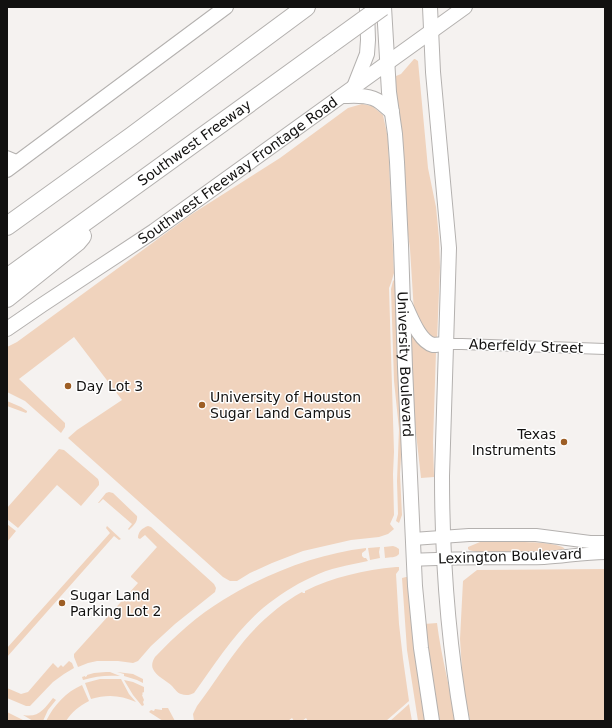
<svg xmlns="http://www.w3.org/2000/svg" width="612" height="728" font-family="'DejaVu Sans',sans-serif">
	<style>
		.green { fill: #f0d3bd }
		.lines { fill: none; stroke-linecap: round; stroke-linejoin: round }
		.minor-casing { stroke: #b4b1af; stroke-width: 12 }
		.tertiary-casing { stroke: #b4b1af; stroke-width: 14 }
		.secondary-casing { stroke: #b4b1af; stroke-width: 16 }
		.motorway-casing { stroke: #b4b1af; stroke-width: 20 }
		.minor { stroke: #fff; stroke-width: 10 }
		.tertiary { stroke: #fff; stroke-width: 12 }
		.secondary { stroke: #fff; stroke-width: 14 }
		.motorway { stroke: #fff; stroke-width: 18 }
		.motorway-bridge-casing { stroke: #b4b1af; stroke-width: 20; stroke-linecap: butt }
		.motorway-bridge { stroke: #fff; stroke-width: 18 }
		.poi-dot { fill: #9d5e25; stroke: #fff; stroke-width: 1.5 }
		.labels { text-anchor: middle; stroke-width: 3; stroke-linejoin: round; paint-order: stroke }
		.street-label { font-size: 14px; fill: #121110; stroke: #fff }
		.poi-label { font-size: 14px; fill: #121110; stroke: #fff; text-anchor: start }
	</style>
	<rect width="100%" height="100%" fill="#f5f2f0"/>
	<path class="green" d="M 414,59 L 415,59 L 418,61 L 428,168 L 436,207 L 439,238 L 440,267 L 437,340 L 426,335 L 414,312 L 410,249 L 405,212 L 394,78 L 396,76 L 401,74 Z
		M 362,104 L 372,106 L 383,115 L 388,138 L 394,273 L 391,283 L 389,288 L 394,452 L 393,474 L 394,515 L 390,524 L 394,529 L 388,534 L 379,537 L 351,540 L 303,551 L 272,563 L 250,573 L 237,581 L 230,581 L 223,577 L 68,438 L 77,430 L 122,400 L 74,337 L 19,379 L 65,423 L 65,427 L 61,433 L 25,401 L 7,392 L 7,347 L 17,342 L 192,214 L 280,158 L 348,108 Z
		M 396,278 L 403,423 L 400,474 L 402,515 L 399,523 L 396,521 L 398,514 L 397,481 L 399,429 L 394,381 L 391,289 L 393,281 Z
		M 410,327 L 436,352 L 433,442 L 434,477 L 421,478 L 414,415 Z
		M 7,401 L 21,407 L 27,411 L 27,412 L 26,413 L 7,406 Z
		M 59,449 L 64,450 L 98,479 L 99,482 L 99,485 L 81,506 L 57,485 L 18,528 L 7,519 L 7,508 Z
		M 109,492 L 113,493 L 137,516 C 138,522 133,526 129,530 L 128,529 L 132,524 L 103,499 L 99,503 L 98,503 L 106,493 Z
		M 7,524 L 16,531 L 7,542 Z
		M 107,526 L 121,539 L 119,540 L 114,536 L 7,657 L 7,648 L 110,533 L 106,528 Z
		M 148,526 L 151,527 L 214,584 L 216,588 L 215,592 L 175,624 L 151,646 L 138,661 L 133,663 L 118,661 L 97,661 L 88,663 L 78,667 L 74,657 L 74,654 L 138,583 L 131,577 L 131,576 L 157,547 L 145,535 L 140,539 L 138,538 C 138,532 142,528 148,526 Z
		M 480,542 C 496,542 552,540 564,548 L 565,550 L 553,552 L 481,553 L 469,550 L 468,549 L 468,547 Z
		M 393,546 L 396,547 L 399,549 L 399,554 C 396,558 390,557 385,558 L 384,547 Z
		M 380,547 L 379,552 L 380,558 L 370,560 L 368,548 Z
		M 366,548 L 366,550 L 362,553 L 362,556 L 364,558 L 366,558 L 368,561 C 349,565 329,568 312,577 C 294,585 278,596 263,608 C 235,632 215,664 194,693 C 190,695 186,696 181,694 C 177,693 175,689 172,686 C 167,681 156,676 153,669 C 151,665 153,660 155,657 C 175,636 198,615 223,600 C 265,574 316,554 366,548 Z
		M 396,567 L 399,567 L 399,570 L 396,574 L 399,624 L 403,659 L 409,701 L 386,721 L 308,721 L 306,718 L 302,721 L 294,721 L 292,718 L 288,721 L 194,721 L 193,714 L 197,706 C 213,685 227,662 244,641 C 260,622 280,604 302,592 L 303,593 L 305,593 L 305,591 C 333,577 364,570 396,567 Z
		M 605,569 L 605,721 L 470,721 L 463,686 L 460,639 L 463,581 L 477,570 Z
		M 406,577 L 408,577 L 426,721 L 418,721 L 407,650 L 402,578 Z
		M 437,623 C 441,656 450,688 456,721 L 438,721 L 424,624 Z
		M 69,661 L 72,663 L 74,668 L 64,674 L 53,682 L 30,706 L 26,706 L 7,698 L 7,688 L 21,694 L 28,692 L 53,663 L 58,668 L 61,665 L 63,667 Z
		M 106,672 L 110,672 L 120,676 C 108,675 95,676 83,680 L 82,677 L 85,676 L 85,677 L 87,676 L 87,675 L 94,673 Z
		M 117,672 L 133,674 L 143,679 L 143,683 L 137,680 L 124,676 L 124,674 Z
		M 100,679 L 121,679 L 129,694 L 136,702 C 121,695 107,694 91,699 L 85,683 Z
		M 124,680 L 133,682 L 144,687 L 144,692 L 142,693 L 143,694 L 142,695 L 144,700 L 143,702 L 144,705 L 142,706 L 133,695 Z
		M 82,685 L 89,701 C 79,706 72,712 66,721 L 46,721 C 54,705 66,692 82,685 Z
		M 53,698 L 56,700 L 48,710 L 43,721 L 33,721 L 23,715 C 39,718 44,709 53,698 Z
		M 409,704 L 412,721 L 390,721 Z
		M 162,708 L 168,708 L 175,721 L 163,721 L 149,712 L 151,710 L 154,711 L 155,709 L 162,710 Z
		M 7,712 L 25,721 L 7,721 Z"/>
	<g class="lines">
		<g class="minor-casing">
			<path id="minor" d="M 7,156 L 19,161
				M 446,344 L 462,344 L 605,349"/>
		</g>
		<g class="tertiary-casing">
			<path id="tertiary" d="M 413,539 L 469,535 L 536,535 L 590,542 L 605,542
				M 415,560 C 458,557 501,559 544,558 C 564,557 584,553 605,553"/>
		</g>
		<g class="secondary-casing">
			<g id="secondary">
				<path id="s1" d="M 384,7 L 389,92 L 395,134 L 397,162 L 401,245 L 405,367 L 415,586 L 421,648 L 432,721"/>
				<path d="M 430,7 L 433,72 L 449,248 L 442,476 C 442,558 448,640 462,721"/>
				<path d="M 354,87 L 367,54 L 368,40 L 367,9"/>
				<path d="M 342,96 C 354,96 369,94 380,102 C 384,105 388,109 392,112"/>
				<path d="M 7,170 L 226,7"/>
				<path d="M 405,305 C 411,317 419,341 433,345 C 437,345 442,344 446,344"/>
				<path id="s2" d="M 7,329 L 42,305 L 154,231 L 465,7"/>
			</g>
		</g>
		<g class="motorway-casing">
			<g id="motorway">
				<path d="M 7,226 L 132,136 L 306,7"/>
				<path id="s3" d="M 7,278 L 328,46"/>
				<path d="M 7,298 L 77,242 L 82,236"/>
			</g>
		</g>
		<use href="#minor" class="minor"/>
		<use href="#tertiary" class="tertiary"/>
		<use href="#secondary" class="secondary"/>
		<use href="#motorway" class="motorway"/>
		<g class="motorway-bridge-casing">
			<path id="motorway-bridge" d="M 328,46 L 382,7"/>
		</g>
		<use href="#motorway-bridge" class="motorway-bridge"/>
	</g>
	<g class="poi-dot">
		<circle cx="68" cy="386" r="4"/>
		<circle cx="202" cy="405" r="4"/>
		<circle cx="564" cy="442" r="4"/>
		<circle cx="62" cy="603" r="4"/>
	</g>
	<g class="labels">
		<g class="street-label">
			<text dy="5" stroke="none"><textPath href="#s3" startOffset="231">Southwest Freeway</textPath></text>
			<text dy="5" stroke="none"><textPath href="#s2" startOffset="280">Southwest Freeway Frontage Road</textPath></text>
			<text transform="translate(526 346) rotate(2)" y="5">Aberfeldy Street</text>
			<text dy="5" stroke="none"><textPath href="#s1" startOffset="358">University Boulevard</textPath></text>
			<text transform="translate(510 556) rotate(-2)" y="5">Lexington Boulevard</text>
		</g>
		<g class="poi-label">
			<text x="76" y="391">Day Lot 3</text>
			<text x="210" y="402">University of Houston<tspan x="210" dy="16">Sugar Land Campus</tspan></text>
			<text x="556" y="439" text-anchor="end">Texas<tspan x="556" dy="16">Instruments</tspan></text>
			<text x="70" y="600">Sugar Land<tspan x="70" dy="16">Parking Lot 2</tspan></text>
		</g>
	</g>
	<rect width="612" height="728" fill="none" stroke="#121110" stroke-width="16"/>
</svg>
